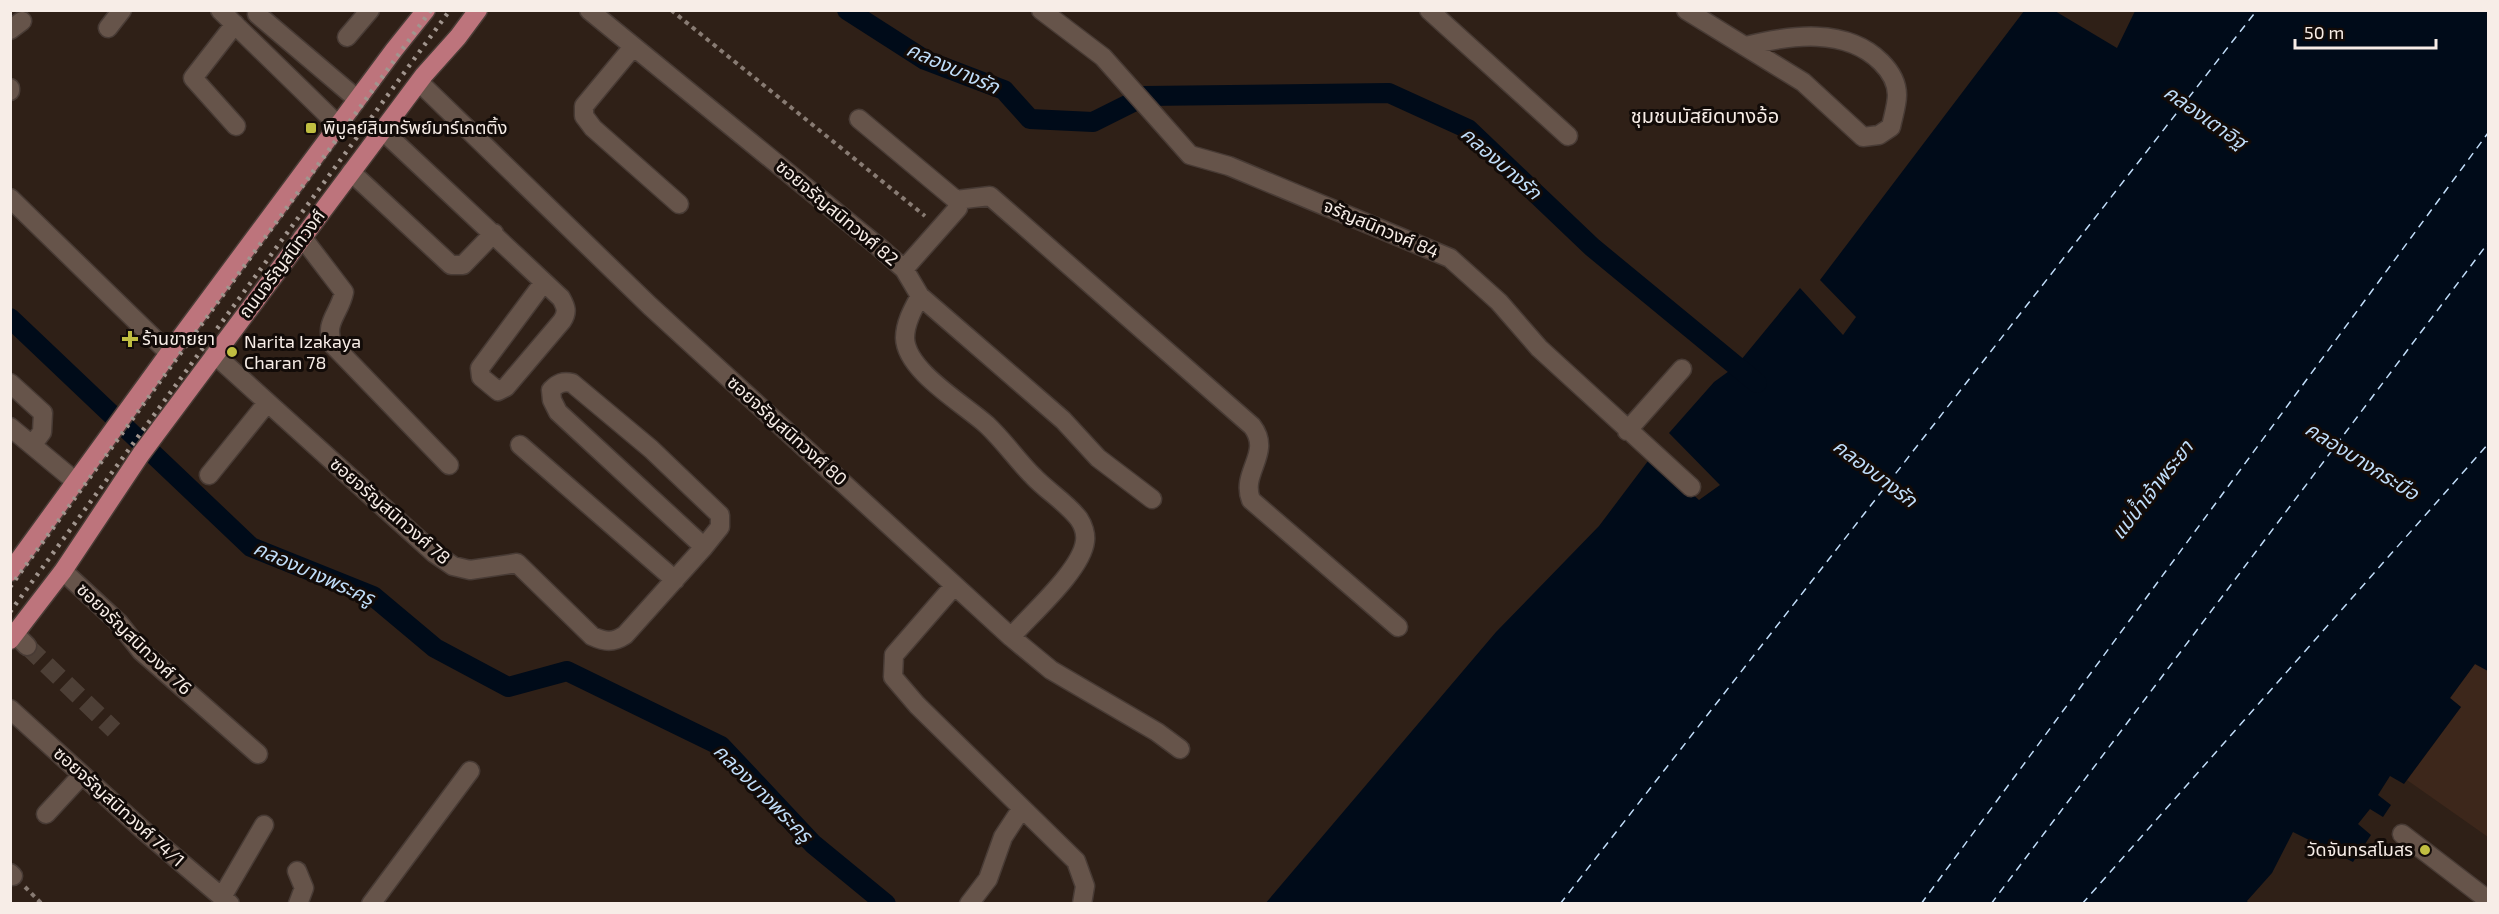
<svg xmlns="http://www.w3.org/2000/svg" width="2499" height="914" font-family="'Exo 2','Noto Sans Thai',sans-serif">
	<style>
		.built { fill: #3d271b }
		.water { fill: #000b19 }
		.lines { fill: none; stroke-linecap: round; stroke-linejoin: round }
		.canal { stroke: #000b19; stroke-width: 20 }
		.ferry { stroke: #c0ddf9; stroke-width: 1.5; stroke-dasharray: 8 6; stroke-linecap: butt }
		.minor-tunnel { stroke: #4d3f36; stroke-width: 18; stroke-dasharray: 18 9; stroke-linecap: butt }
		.minor-casing { stroke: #483b35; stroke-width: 21 }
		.major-casing { stroke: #483b35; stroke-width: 21 }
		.path { stroke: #887b73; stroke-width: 4; stroke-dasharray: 4.5 4.5; stroke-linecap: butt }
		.minor { stroke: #66544a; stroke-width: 18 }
		.major { stroke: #bd747c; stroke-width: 18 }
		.rail { stroke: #a1958e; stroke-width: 4.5; stroke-dasharray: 3 6; stroke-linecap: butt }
		.poi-dot { fill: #c0be41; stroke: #120b08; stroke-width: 2 }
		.labels { text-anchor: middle; stroke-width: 6; stroke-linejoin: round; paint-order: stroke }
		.poi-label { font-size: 18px; fill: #f7ede7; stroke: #120b08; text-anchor: start }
		.street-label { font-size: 18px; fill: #f7ede7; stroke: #120b08 }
		.water-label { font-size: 20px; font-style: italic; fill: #c0ddf9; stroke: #120b08 }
		.neighbourhood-label { font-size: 20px; fill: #f7ede7; stroke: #120b08 }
	</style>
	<rect width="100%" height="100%" fill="#2f2017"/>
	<path class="built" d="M 2475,664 L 2488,671 L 2488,837 L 2407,780 L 2461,707 L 2450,698 Z"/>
	<path class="water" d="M 2024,11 L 2055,11 L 2117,48 L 2135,11 L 2488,11 L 2488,671 L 2475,664 L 2450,698 L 2461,707 L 2404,784 L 2390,776 L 2378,795 L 2391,805 L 2383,817 L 2370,809 L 2358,824 L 2371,835 L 2353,862 L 2293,832 L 2272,873 L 2247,901 L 2249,904 L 1265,904 L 1496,632 L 1599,526 L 1651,457 L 1699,500 L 1720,485 L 1669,433 L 1714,382 L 1736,366 L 1800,288 L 1843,335 L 1856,317 L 1820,280 Z"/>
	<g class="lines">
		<path class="canal" d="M 847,10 L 925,60 L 1004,90 L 1030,119 L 1093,122 L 1145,96 L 1389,93 L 1468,129 L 1592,247 L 1757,383
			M 10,318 L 251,547 L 373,596 L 435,648 L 508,687 L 567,671 L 721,746 L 813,844 L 886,904"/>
		<path class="ferry" d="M 1560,904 L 2257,10
			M 1921,904 L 2488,133
			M 1991,904 L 2488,243
			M 2082,904 L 2488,444"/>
		<path class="minor-tunnel" d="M 27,646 L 114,730"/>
		<g class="minor-casing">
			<path id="minor" d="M 220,10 L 338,125
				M 260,10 L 257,14 L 357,99
				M 589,10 L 880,248 L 904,269 L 920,296 L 1063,420 L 1098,458 L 1152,499
				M 1041,10 L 1103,57 L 1190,155 L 1229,166 L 1450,258 L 1499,302 L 1539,348 L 1691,487
				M 1429,10 L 1568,136
				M 1686,10 L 1803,82 L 1863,137 L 1879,135 L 1891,127 C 1893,117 1897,105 1897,95 C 1897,82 1889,70 1881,62 C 1846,27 1790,35 1746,46
				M 235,24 L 193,78 L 236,126
				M 108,28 L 122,10
				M 10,30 L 22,21
				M 347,37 L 370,10
				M 633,47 L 584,106 L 584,116 L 593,128 L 679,204
				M 419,82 L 650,306 L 1011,637 L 1051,670 L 1157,732 L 1180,749
				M 10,88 L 10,91
				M 859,119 L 956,200 L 990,196 L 1252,426 C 1273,453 1240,472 1251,500 L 1398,627
				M 383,131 L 561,298 C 566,307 568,312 562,321 L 506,387 L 498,391 L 481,377 L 480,368 L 544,282
				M 351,172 L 451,265 L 463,265 L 494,233
				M 10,198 L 169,353
				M 302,237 L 344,292 C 340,313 323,323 333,345 L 449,465
				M 904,269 L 958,208 L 956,200
				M 920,296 C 913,309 905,323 905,338 C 906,371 964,404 987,425 C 1004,441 1017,460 1033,476 C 1047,491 1067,503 1079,519 C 1083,525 1086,534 1085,541 C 1082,570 1030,615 1011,637
				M 214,354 L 434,553 L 453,566 L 470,570 L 517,563 L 592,636 C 605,642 613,643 625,635 L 704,547 L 720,527 L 720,515 L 651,449 L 572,383 C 563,381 558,383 551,390 L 552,400 L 558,412 L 704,547
				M 10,383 L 43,413 L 42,432 L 33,444
				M 10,427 L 75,481
				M 1627,431 L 1682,369
				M 520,445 L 675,580
				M 209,475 L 267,403
				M 63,571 L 119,623 L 141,651 L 258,754
				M 954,586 L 894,655 L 893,677 L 917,705 L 1076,861 L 1085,886 L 1082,904
				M 15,634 L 27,646
				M 10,709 L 143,830 L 230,904
				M 46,814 L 82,775
				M 2402,834 L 2488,900
				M 297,871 L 304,888 L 298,904
				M 10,873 L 13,876
				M 222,897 L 264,825
				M 371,904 L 470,771
				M 969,904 L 988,879 L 1003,837 L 1022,808"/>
		</g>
		<g class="major-casing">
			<path id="major" d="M 10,572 L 169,353 L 394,50 L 426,10
				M 10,640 L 63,571 L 141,454 L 424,75 L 458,37 L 478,10"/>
		</g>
		<path class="path" d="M 671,10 L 925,216
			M 25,887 L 42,904"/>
		<use href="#minor" class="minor"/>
		<use href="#major" class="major"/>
		<path class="rail" d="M 10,587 L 431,10
			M 10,612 L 450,10"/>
	</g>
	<g class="poi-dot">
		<rect x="305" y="122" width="12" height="12" rx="3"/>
		<path d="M127 330h6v6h6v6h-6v6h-6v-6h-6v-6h6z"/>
		<circle cx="232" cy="352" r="6"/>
		<circle cx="2425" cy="850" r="6"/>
	</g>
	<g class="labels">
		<g class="poi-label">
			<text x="323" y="134">พิบูลย์สินทรัพย์มาร์เกตติ้ง</text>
			<text x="142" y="345">ร้านขายยา</text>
			<text x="244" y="348">Narita Izakaya<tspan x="244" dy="21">Charan 78</tspan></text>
			<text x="2413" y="856" text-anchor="end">วัดจันทรสโมสร</text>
		</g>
		<g class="street-label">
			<text transform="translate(837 213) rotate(40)" y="6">ซอยจรัญสนิทวงศ์ 82</text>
			<text transform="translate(1381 229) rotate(23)" y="6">จรัญสนิทวงศ์ 84</text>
			<text transform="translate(282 264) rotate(-53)" y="6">ถนนจรัญสนิทวงศ์</text>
			<text transform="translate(787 431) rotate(42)" y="6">ซอยจรัญสนิทวงศ์ 80</text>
			<text transform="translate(390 511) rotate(41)" y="6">ซอยจรัญสนิทวงศ์ 78</text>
			<text transform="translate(134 639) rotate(44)" y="6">ซอยจรัญสนิทวงศ์ 76</text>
			<text transform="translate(119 807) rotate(42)" y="6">ซอยจรัญสนิทวงศ์ 74/1</text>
		</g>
		<g class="water-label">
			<text transform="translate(953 68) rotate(24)" y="7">คลองบางรัก</text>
			<text transform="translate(2205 117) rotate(35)" y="7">คลองเตาอิฐ</text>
			<text transform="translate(1501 163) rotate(41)" y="7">คลองบางรัก</text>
			<text transform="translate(2362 461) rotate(32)" y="7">คลองบางกระบือ</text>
			<text transform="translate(1875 473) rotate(37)" y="7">คลองบางรัก</text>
			<text transform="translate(2152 490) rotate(-52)" y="7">แม่น้ำเจ้าพระยา</text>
			<text transform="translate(314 573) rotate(24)" y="7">คลองบางพระครู</text>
			<text transform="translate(763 793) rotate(45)" y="7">คลองบางพระครู</text>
		</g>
		<g class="neighbourhood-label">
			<text x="1705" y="123">ชุมชนมัสยิดบางอ้อ</text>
		</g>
	</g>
	<rect width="2499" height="914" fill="none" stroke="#f7ede7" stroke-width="24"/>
	<path d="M2295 39v9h141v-9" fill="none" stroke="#f7ede7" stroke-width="3"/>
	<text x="2304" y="39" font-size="18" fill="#f7ede7" stroke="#120b08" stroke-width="4.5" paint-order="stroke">50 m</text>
</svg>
